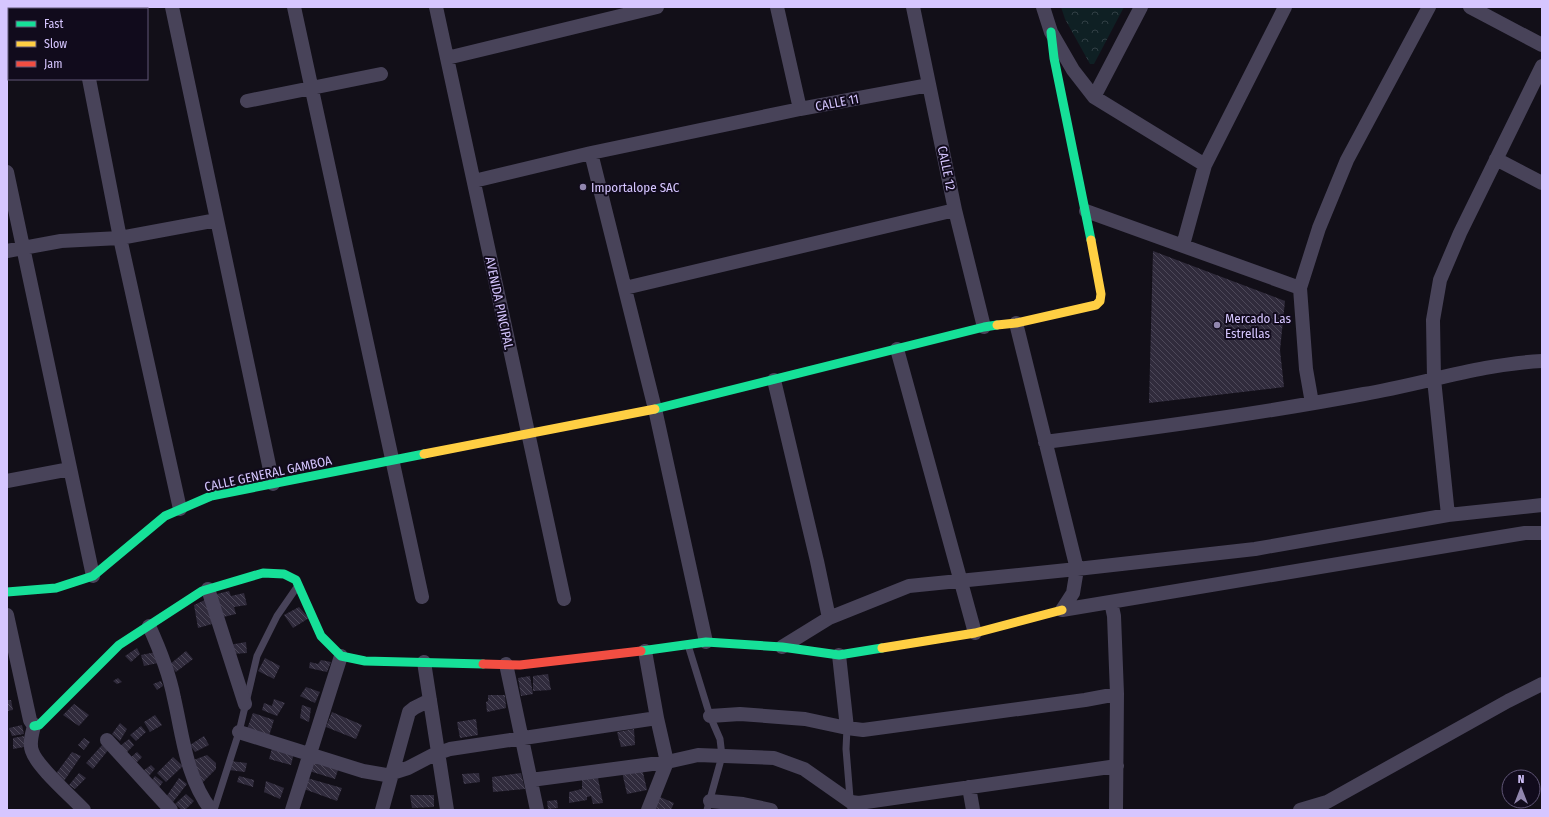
<svg xmlns="http://www.w3.org/2000/svg" width="1549" height="817" font-family="'Fira Sans Condensed',sans-serif">
	<style>
		.park { fill: url(#park-crowns) }
		.building { fill: url(#building-back-hatch) }
		.lines { fill: none; stroke-linecap: round; stroke-linejoin: round }
		.lane { stroke: #484359; stroke-width: 7 }
		.street { stroke: #484359; stroke-width: 14 }
		.fast { stroke: #16e098; stroke-width: 9 }
		.slow { stroke: #ffcf43; stroke-width: 9 }
		.jam { stroke: #f24e42; stroke-width: 9 }
		.poi-dot { fill: #9186ae; stroke: #110b1c; stroke-width: 1.5 }
		.labels { text-anchor: middle; stroke-width: 4; stroke-linejoin: round; paint-order: stroke }
		.street-label { font-size: 13px; fill: #d6c6ff; stroke: #110b1c }
		.poi-label { font-size: 13px; fill: #d6c6ff; stroke: #110b1c; text-anchor: start }
	</style>
	<defs>
		<pattern id="park-crowns" width="20" height="18" patternUnits="userSpaceOnUse"><rect width="20" height="18" fill="#0f2024"/><path d="M2 6a3 3 0 1 1 6 0M12 15a3 3 0 1 1 6 0" fill="none" stroke="#313f45"/></pattern>
		<pattern id="building-back-hatch" width="6" height="6" patternUnits="userSpaceOnUse"><rect width="6" height="6" fill="#302b3c"/><path d="M-1 5l2 2M0 0l6 6M5-1l2 2" fill="none" stroke="#4d4859"/></pattern>
	</defs>
	<rect width="100%" height="100%" fill="#120f18"/>
	<path class="park" d="M 1061,7 L 1124,7 L 1094,64 L 1090,64 L 1065,19 Z"/>
	<path class="building" d="M 1153,251 L 1285,301 L 1280,350 L 1284,387 L 1149,403 Z
		M 229,591 L 231,596 L 244,593 L 247,605 L 234,607 L 236,614 L 219,618 L 213,595 Z
		M 207,599 L 212,624 L 198,628 L 194,605 Z
		M 299,607 L 309,618 L 293,628 L 284,615 Z
		M 246,642 L 247,653 L 232,654 L 229,645 Z
		M 137,648 L 140,654 L 131,662 L 125,656 Z
		M 186,651 L 193,659 L 176,672 L 169,665 Z
		M 156,652 L 158,663 L 144,666 L 141,655 Z
		M 265,658 L 280,666 L 274,679 L 258,671 Z
		M 321,660 L 331,662 L 327,672 L 309,668 L 310,662 L 318,664 Z
		M 548,674 L 551,690 L 533,691 L 533,676 Z
		M 530,676 L 533,694 L 521,696 L 518,678 Z
		M 118,678 L 122,682 L 117,684 L 113,681 Z
		M 161,681 L 163,686 L 157,690 L 153,684 Z
		M 306,687 L 320,692 L 315,703 L 300,696 Z
		M 488,695 L 505,695 L 506,708 L 487,712 L 486,702 L 488,701 Z
		M 274,699 L 285,703 L 277,716 L 262,710 L 264,703 L 272,706 Z
		M 7,700 L 11,700 L 13,710 L 7,711 Z
		M 74,704 L 89,715 L 79,726 L 63,715 Z
		M 302,705 L 311,708 L 309,722 L 300,718 Z
		M 332,712 L 362,725 L 356,739 L 326,727 Z
		M 253,713 L 274,720 L 269,736 L 247,729 Z
		M 155,715 L 162,725 L 150,732 L 144,722 Z
		M 476,719 L 478,735 L 460,738 L 457,722 Z
		M 120,723 L 127,729 L 120,741 L 112,734 Z
		M 22,725 L 24,734 L 12,736 L 9,728 Z
		M 141,726 L 146,732 L 136,741 L 130,735 Z
		M 634,729 L 635,745 L 621,747 L 617,732 Z
		M 24,736 L 24,747 L 13,749 L 13,738 Z
		M 204,736 L 209,745 L 195,752 L 190,745 Z
		M 84,738 L 90,742 L 84,750 L 78,745 Z
		M 129,739 L 134,745 L 127,752 L 120,746 Z
		M 102,745 L 109,749 L 93,769 L 86,763 Z
		M 273,745 L 294,753 L 291,765 L 269,759 Z
		M 72,752 L 81,756 L 64,781 L 55,775 Z
		M 137,752 L 142,757 L 136,763 L 130,758 Z
		M 207,755 L 216,763 L 216,769 L 199,786 L 191,761 Z
		M 173,757 L 183,766 L 166,782 L 157,773 Z
		M 310,760 L 339,767 L 335,779 L 306,770 Z
		M 230,761 L 247,763 L 245,772 L 229,770 Z
		M 151,765 L 155,769 L 149,776 L 143,771 Z
		M 642,768 L 647,790 L 627,794 L 622,772 Z
		M 79,773 L 86,778 L 75,789 L 69,785 Z
		M 479,773 L 480,782 L 464,784 L 462,774 Z
		M 521,773 L 525,789 L 493,792 L 492,777 Z
		M 155,776 L 163,782 L 157,790 L 149,784 Z
		M 239,776 L 254,780 L 253,787 L 237,782 Z
		M 179,778 L 187,784 L 173,802 L 166,797 Z
		M 307,778 L 342,788 L 337,801 L 304,789 Z
		M 598,778 L 603,803 L 593,804 L 591,796 L 587,797 L 587,800 L 569,803 L 569,792 L 582,789 L 582,779 Z
		M 266,781 L 284,788 L 280,799 L 264,792 Z
		M 186,794 L 194,801 L 185,810 L 182,810 L 175,804 Z
		M 410,795 L 434,795 L 434,807 L 412,808 Z
		M 660,797 L 674,803 L 671,810 L 653,810 Z
		M 557,800 L 558,808 L 548,809 L 547,801 Z"/>
	<g class="lines">
		<path class="lane" d="M 688,645 L 710,716 L 720,739 L 722,756 L 707,810
			M 847,728 L 846,749 L 851,810
			M 214,810 L 239,732 L 257,656 L 277,616 L 297,587"/>
		<path class="street" d="M 172,7 L 273,484
			M 294,7 L 422,597
			M 436,7 L 564,599
			M 777,7 L 800,109 L 929,85
			M 913,7 L 955,210 L 984,327
			M 1043,7 L 1051,32 L 1073,70 L 1094,97 L 1205,165
			M 1470,7 L 1542,45
			M 77,9 L 84,7
			M 7,25 L 9,24
			M 447,58 L 657,7
			M 89,79 L 120,238 L 180,509
			M 1094,97 L 1141,7
			M 247,101 L 381,74
			M 591,153 L 655,409 L 706,642
			M 1496,159 L 1542,183
			M 7,172 L 93,576
			M 474,181 L 591,153 L 800,109
			M 1086,211 L 1300,288
			M 1183,245 L 1205,165 L 1285,7
			M 7,251 L 61,241 L 120,238 L 217,220
			M 625,288 L 955,210
			M 1016,323 L 1077,569 L 1073,593 L 1062,610 L 1452,545 L 1525,533 L 1542,533
			M 897,349 L 975,633
			M 774,380 L 817,561 L 829,618 L 782,647
			M 1312,403 L 1306,369 L 1300,288 L 1319,228 L 1347,160 L 1429,7
			M 1045,442 C 1152,428 1258,414 1364,394 C 1424,384 1481,364 1542,361
			M 7,481 L 70,469
			M 1448,515 L 1434,379 L 1433,320 L 1440,280 L 1460,233 L 1542,66
			M 208,589 L 245,704
			M 7,615 L 30,720 L 34,726 C 32,734 29,743 32,751 C 37,767 72,797 84,810
			M 829,618 L 909,586 L 1077,569 L 1255,549 L 1448,515 L 1542,505
			M 149,626 C 160,650 169,672 174,698 C 183,737 186,777 211,810
			M 839,655 L 847,728 L 863,730 L 1085,700 L 1117,694 L 1114,616 L 1111,602
			M 424,662 L 447,810
			M 506,664 L 537,810
			M 710,716 L 740,714 L 805,719 L 847,728
			M 239,732 L 363,771 L 386,775 L 408,768 L 433,755 L 450,749 L 657,718 L 645,651
			M 107,740 L 171,810
			M 531,780 L 667,762 L 698,755 L 774,758 L 804,769 L 851,802 L 859,803 L 1117,766
			M 969,787 L 973,810
			M 710,801 L 743,804 L 771,810
			M 292,810 L 341,656
			M 382,810 L 409,712 L 414,708 L 430,700
			M 648,810 L 667,762 L 657,718
			M 1116,810 L 1117,694
			M 1300,810 L 1327,802 L 1508,701 L 1542,684"/>
		<path class="fast" d="M 1051,32 L 1054,58 L 1091,240
			M 655,409 L 984,327 L 997,325
			M 7,592 L 56,588 L 93,576 L 165,516 L 211,496 L 424,454
			M 641,651 L 706,642 L 782,647 L 839,655 L 882,648
			M 34,726 L 39,725 L 119,645 L 202,591 L 263,573 L 284,574 L 296,580 L 321,636 L 341,656 L 365,661 L 483,664"/>
		<path class="slow" d="M 997,325 L 1016,323 L 1096,305 L 1100,301 L 1101,294 L 1091,240
			M 424,454 L 655,409
			M 882,648 L 975,633 L 1062,610"/>
		<path class="jam" d="M 483,664 L 520,665 L 641,651"/>
	</g>
	<g class="poi-dot">
		<circle cx="583" cy="187" r="4"/>
		<circle cx="1217" cy="325" r="4"/>
	</g>
	<g class="labels">
		<g class="street-label">
			<text transform="translate(837 102) rotate(-11)" y="5">CALLE 11</text>
			<text transform="translate(947 168) rotate(78)" y="5">CALLE 12</text>
			<text transform="translate(500 303) rotate(78)" y="5">AVENIDA PINCIPAL</text>
			<text transform="translate(268 473) rotate(-12)" y="5">CALLE GENERAL GAMBOA</text>
		</g>
		<g class="poi-label">
			<text x="591" y="192">Importalope SAC</text>
			<text x="1225" y="323">Mercado Las<tspan x="1225" dy="15">Estrellas</tspan></text>
		</g>
	</g>
	<rect width="1549" height="817" fill="none" stroke="#d6c6ff" stroke-width="16"/>
	<rect x="8" y="8" width="140" height="72" fill="#110b1c" stroke="#605677"/>
	<rect x="16" y="21" width="20" height="6" fill="#16e098" stroke="#605677"/>
	<text x="44" y="28" font-size="12" fill="#d6c6ff">Fast</text>
	<rect x="16" y="41" width="20" height="6" fill="#ffcf43" stroke="#605677"/>
	<text x="44" y="48" font-size="12" fill="#d6c6ff">Slow</text>
	<rect x="16" y="61" width="20" height="6" fill="#f24e42" stroke="#605677"/>
	<text x="44" y="68" font-size="12" fill="#d6c6ff">Jam</text>
	<g transform="translate(1521 789)"><circle r="19" fill="#110b1c" stroke="#605677"/>
	<path d="M0-3L7 15L0 10L-7 15Z" fill="#9186ae"/>
	<text y="-6" font-size="11" font-weight="bold" text-anchor="middle" fill="#d6c6ff">N</text>
	</g>
</svg>
